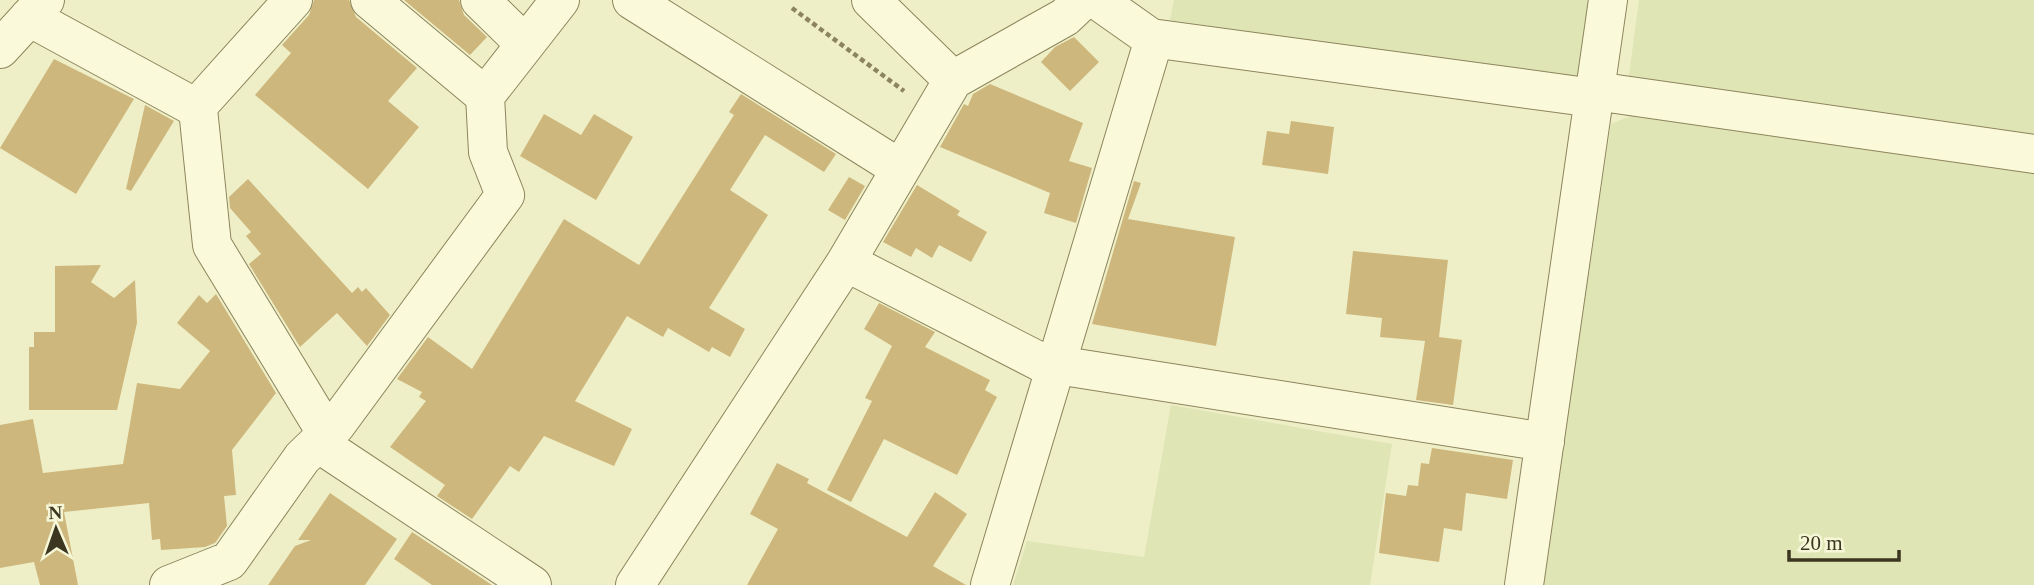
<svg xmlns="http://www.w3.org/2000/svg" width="2034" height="585" font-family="'Times New Roman',serif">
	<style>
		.farmland { fill: #dfe5b4 }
		.building { fill: #ceb77c }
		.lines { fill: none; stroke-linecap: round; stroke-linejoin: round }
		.minor-casing { stroke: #8c845c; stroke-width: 40 }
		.path { stroke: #8c845c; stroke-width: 4.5; stroke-dasharray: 5 3.5; stroke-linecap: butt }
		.minor { stroke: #fafadb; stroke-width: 38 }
	</style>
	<rect width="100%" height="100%" fill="#efefc7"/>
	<path class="farmland" d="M 1174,0 L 1588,0 L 1577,81 L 1170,20 Z
		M 1639,0 L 2034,0 L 2034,137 L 1628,82 Z
		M 1633,115 L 2034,174 L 2034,585 L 1542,585 L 1611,124 Z
		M 1171,405 L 1392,444 L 1370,585 L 1013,585 L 1027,541 L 1144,557 Z"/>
	<path class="building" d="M 314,0 L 349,0 L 356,17 L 417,68 L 388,101 L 419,127 L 368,189 L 255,95 L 291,53 L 282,45 L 309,15 Z
		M 404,0 L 459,0 L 464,15 L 487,37 L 470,55 Z
		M 1074,37 L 1099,62 L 1070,91 L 1041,62 L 1055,47 Z
		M 54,59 L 134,99 L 76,194 L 0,148 Z
		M 990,84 L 1083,123 L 1069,161 L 1092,168 L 1076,223 L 1044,213 L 1050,193 L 940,147 L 964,104 L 968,106 L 973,94 Z
		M 741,94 L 836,154 L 824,172 L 765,135 L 730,190 L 768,215 L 709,308 L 745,329 L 730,357 L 712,347 L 709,352 L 668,328 L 663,337 L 627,316 L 575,401 L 632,429 L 614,466 L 544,436 L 519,472 L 510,466 L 472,519 L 437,496 L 445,485 L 390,447 L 426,401 L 419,397 L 422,392 L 397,379 L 428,337 L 472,369 L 564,219 L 639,265 L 734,115 L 729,112 Z
		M 145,105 L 174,121 L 131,191 L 126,189 Z
		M 544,114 L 581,135 L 594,114 L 633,137 L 596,200 L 520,156 Z
		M 1291,121 L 1334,127 L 1328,174 L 1262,165 L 1267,131 L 1289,134 Z
		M 849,177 L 865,186 L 845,220 L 828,210 Z
		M 248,179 L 352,293 L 358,287 L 362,292 L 366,288 L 390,315 L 367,346 L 337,313 L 300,347 L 249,264 L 261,254 L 246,236 L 251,232 L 230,208 L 229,197 Z
		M 1134,181 L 1141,183 L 1128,219 L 1235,237 L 1216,346 L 1092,324 Z
		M 917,185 L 960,211 L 957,215 L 987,232 L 971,262 L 939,245 L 932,258 L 916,248 L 911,257 L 883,242 Z
		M 1353,251 L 1448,260 L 1439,337 L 1462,340 L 1453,405 L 1416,400 L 1425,341 L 1380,337 L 1382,318 L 1346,314 Z
		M 101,265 L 91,282 L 114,298 L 135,280 L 137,323 L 117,410 L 29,410 L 29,347 L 34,347 L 34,332 L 55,332 L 55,266 Z
		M 216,294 L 276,393 L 232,450 L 236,495 L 224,496 L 227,526 L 215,543 L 205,547 L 161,550 L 160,539 L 152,540 L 149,503 L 64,512 L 78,585 L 40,585 L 34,562 L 0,568 L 0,425 L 33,419 L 43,473 L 123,464 L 137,383 L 180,389 L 210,351 L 177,323 L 199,295 L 207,303 Z
		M 879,303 L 935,332 L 925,347 L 990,380 L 985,390 L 997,397 L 957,475 L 884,439 L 851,502 L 827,490 L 872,401 L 865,398 L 892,346 L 864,329 Z
		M 1432,448 L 1513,460 L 1507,499 L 1466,493 L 1462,531 L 1444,528 L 1439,562 L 1379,553 L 1386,493 L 1406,496 L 1408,485 L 1418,486 L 1421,463 L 1429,464 Z
		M 777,463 L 809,479 L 807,483 L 907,537 L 935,492 L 967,514 L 933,566 L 966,585 L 747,585 L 778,529 L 750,514 Z
		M 330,493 L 397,539 L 365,585 L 268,585 L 295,546 L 311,540 L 298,540 Z
		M 412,532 L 492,585 L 432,585 L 394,559 Z"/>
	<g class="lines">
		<g class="minor-casing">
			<path id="minor" d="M 370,0 L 485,96
				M 480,0 L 525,44
				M 632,0 L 899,168
				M 871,0 L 953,80
				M 1097,0 L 1151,38 L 1594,98
				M 29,17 L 198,109 L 212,245 L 327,434
				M 0,49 L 45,0
				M 1595,91 L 2034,154
				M 196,108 L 293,0
				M 846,262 L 1056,370
				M 1057,365 L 1545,442
				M 318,443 L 532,585
				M 169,585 L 229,561 L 302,458 L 336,425 L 505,195 L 488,152 L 485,96 L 560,0
				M 635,585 L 846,262 L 953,80 L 1065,17 L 1083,0
				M 990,585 L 1154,39
				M 1524,585 L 1608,0"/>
		</g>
		<path class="path" d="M 792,8 L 904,91"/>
		<use href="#minor" class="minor"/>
	</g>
	<g transform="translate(56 529) rotate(358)" stroke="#f6f7d7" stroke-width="5" paint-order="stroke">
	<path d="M0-5L12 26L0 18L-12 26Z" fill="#3c3620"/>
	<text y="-10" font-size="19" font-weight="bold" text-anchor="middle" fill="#3c3620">N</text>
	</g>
	<path d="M1789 550v10h110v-10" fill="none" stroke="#3c3620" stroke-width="3.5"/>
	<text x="1800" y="550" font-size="21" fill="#3c3620" stroke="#f6f7d7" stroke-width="5" paint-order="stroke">20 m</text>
</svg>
